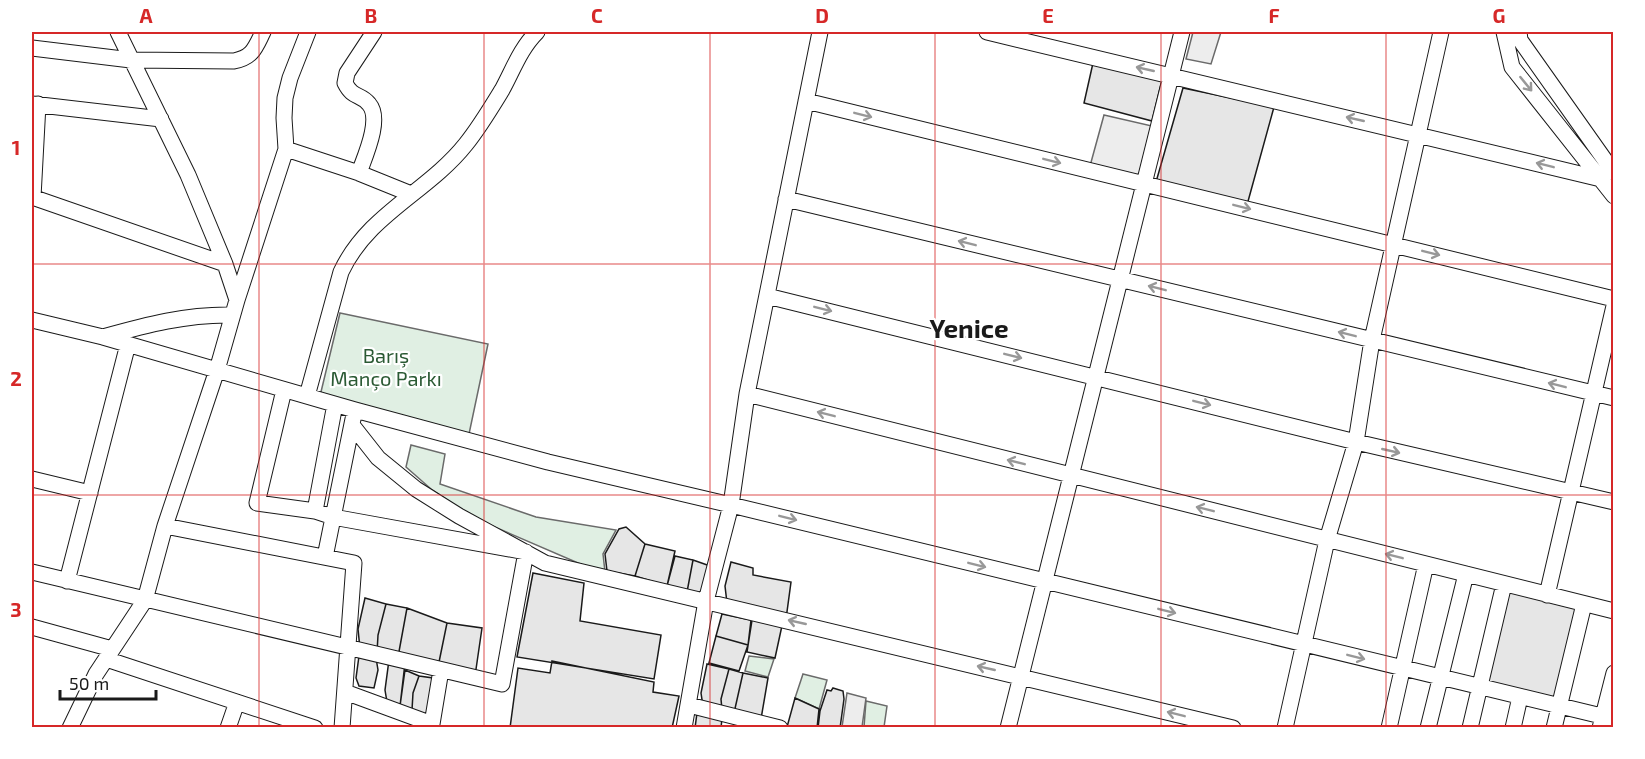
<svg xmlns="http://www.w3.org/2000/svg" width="1645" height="759" font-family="'Exo 2',sans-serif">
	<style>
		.green { fill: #e0efe3; stroke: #6a6a6a; stroke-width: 1.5 }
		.parking { fill: #ededed; stroke: #6a6a6a; stroke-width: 1.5 }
		.building { fill: #e6e6e6; stroke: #1a1a1a; stroke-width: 1.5 }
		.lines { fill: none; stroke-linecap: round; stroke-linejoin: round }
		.minor-casing { stroke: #1a1a1a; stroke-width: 17 }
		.minor { stroke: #fff; stroke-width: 15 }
		.oneway { stroke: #989898 }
		.grid { fill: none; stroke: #d62828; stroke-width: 1.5; stroke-opacity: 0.55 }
		.labels { text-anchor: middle; stroke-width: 4.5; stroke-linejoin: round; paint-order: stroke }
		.park-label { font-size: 20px; fill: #2b5a34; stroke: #fff }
		.district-label { font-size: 26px; font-weight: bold; fill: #1a1a1a; stroke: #fff }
		.neatline { fill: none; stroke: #d62828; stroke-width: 2 }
		.grid-label { font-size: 20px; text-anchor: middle; font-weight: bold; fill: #d62828 }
	</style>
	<rect width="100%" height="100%" fill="#fff"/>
	<path class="green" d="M 340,313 L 488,344 L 469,434 L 320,396 Z
		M 411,445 L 445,454 L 440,484 L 536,517 L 616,530 L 603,554 L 605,572 L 585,566 L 474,518 L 431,489 L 406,467 Z
		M 749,656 L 774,659 L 768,677 L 745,671 Z
		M 803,674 L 827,680 L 819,709 L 795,698 Z
		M 866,701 L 887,706 L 884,727 L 864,727 Z"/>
	<path class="parking" d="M 1193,32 L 1221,32 L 1211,64 L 1186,59 Z
		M 1104,115 L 1152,126 L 1140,179 L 1090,166 Z
		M 847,693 L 866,698 L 862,727 L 842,727 Z"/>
	<path class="building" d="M 1093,63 L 1162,80 L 1152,121 L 1084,103 Z
		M 1183,88 L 1274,107 L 1247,205 L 1156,182 Z
		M 626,527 L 645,544 L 635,576 L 607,571 L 605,554 L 619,529 Z
		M 645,544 L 675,551 L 667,586 L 635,576 Z
		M 675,556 L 693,560 L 687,592 L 667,586 Z
		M 693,560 L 713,567 L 705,598 L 687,592 Z
		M 731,562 L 753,568 L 753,575 L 791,582 L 786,619 L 727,603 L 725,586 Z
		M 533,573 L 584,583 L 580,621 L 661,635 L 654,679 L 517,657 Z
		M 1507,589 L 1581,607 L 1557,702 L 1483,683 Z
		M 365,598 L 386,604 L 378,635 L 377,653 L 360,649 L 358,629 Z
		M 386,604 L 407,608 L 398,657 L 377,653 L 378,635 Z
		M 407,608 L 447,623 L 438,667 L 398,657 Z
		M 722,614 L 751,620 L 748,645 L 716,636 Z
		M 753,614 L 783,621 L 775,658 L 747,652 Z
		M 447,623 L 482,628 L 475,676 L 438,667 Z
		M 716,636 L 748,645 L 739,671 L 709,663 Z
		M 359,656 L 376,658 L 378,670 L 374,688 L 359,686 L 356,678 Z
		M 389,660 L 405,663 L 400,706 L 387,702 L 385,690 Z
		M 552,661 L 654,682 L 653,692 L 679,696 L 672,728 L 510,728 L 518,668 L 550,673 Z
		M 707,664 L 729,669 L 721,699 L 722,710 L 703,706 L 701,693 Z
		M 729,669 L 743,673 L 734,713 L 722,710 L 721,699 Z
		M 405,670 L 419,676 L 413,693 L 412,710 L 400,706 Z
		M 743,673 L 768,678 L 761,719 L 734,713 Z
		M 419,676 L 433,678 L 427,716 L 412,710 L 413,693 Z
		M 833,688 L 843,691 L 844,699 L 840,728 L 818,728 L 820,711 L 827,690 L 831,691 Z
		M 795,698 L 819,709 L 817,728 L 787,727 Z
		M 697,713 L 722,718 L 721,728 L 695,728 Z"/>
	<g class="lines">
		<g class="minor-casing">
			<path id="minor" d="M 118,32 L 188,175 L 225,264 L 237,300
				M 987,32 L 1601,179
				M 1504,32 L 1512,67 L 1614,196
				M 1519,32 L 1520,40 L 1614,173
				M 32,48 L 131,60 L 234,61 C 253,57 255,48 263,32
				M 806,101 L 1614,299
				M 32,104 L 161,119
				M 286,149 L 359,173 L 411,194
				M 359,173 C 365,156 382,119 369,104 C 360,93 353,99 345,83 L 347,73 L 374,32
				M 32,197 L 225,264
				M 33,197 L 38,104
				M 786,199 L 1614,398
				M 767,296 L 1356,442 L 1614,502
				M 32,320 L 103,337 L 355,410 L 548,462 L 731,505 L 1614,719
				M 103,337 C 146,325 187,314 232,315
				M 747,394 L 1614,611
				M 307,396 L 341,272 C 368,214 428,192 466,144 C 479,128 491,108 502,90 C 513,70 520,49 537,32
				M 352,425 L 378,458 L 416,489 L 459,516 L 545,563 L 1233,728
				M 32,479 L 90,493
				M 315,511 L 335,404
				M 165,526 L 354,563 L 342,728
				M 325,557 L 353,419
				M 32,572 L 502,684 L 526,552 L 333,517 L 315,511 L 257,503 L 284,390
				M 67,581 L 128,344
				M 1547,595 L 1614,306
				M 32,627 L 112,649
				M 106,659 L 315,728
				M 345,692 L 432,724 L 441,670
				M 689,705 L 780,728
				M 70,728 L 96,674 L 145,600 L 165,526 L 217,370 L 237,300 L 286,149 L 284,118 L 285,98 L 290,78 L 308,32
				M 228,728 L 237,702
				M 684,728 L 706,601 L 731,505 L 747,394 L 820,32
				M 1008,728 L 1182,32
				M 1285,728 L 1327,540 L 1356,442 L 1372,340 L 1441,32
				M 1389,728 L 1426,564
				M 1428,728 L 1466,574
				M 1470,728 L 1504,584
				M 1513,728 L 1520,697
				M 1554,728 L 1584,604
				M 1600,728 L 1614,673"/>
		</g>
		<use href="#minor" class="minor"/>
	</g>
	<defs><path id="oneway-shaft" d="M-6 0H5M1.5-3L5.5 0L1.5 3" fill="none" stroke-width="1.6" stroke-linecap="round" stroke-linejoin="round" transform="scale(1.5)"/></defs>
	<g class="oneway">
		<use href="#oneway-shaft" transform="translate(1145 69) rotate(-167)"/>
		<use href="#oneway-shaft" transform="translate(1526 84) rotate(51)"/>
		<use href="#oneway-shaft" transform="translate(863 115) rotate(14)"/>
		<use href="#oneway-shaft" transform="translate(1355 119) rotate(-167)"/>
		<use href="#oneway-shaft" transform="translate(1052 161) rotate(14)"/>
		<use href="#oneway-shaft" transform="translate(1545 165) rotate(-166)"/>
		<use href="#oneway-shaft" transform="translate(1242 207) rotate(14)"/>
		<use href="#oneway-shaft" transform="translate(967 243) rotate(-166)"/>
		<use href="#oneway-shaft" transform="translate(1431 253) rotate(14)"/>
		<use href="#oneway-shaft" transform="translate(1157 288) rotate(-166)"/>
		<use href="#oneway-shaft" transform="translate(823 309) rotate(14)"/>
		<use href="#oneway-shaft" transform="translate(1347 334) rotate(-166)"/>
		<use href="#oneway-shaft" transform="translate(1013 356) rotate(14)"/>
		<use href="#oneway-shaft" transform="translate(1557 385) rotate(-166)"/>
		<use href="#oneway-shaft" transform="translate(1202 403) rotate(14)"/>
		<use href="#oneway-shaft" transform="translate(826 414) rotate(-166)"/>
		<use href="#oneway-shaft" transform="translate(1391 451) rotate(13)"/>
		<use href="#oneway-shaft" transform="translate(1016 462) rotate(-166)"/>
		<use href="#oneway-shaft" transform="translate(1205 509) rotate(-166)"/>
		<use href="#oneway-shaft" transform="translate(788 518) rotate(14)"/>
		<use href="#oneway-shaft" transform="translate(1394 556) rotate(-166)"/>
		<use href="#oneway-shaft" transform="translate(977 565) rotate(14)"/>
		<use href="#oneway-shaft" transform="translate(1167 611) rotate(14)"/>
		<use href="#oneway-shaft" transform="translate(797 622) rotate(-167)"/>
		<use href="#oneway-shaft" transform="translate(1356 657) rotate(14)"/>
		<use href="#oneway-shaft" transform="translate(986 668) rotate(-167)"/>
		<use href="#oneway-shaft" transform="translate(1176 714) rotate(-166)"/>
	</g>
	<path class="grid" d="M 259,32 L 259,728M 484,32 L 484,728M 710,32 L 710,728M 935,32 L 935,728M 1161,32 L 1161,728M 1386,32 L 1386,728M 32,264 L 1614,264M 32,495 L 1614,495"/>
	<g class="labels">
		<g class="park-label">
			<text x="386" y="363">Barış<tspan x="386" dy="23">Manço Parkı</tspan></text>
		</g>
		<g class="district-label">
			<text x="969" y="338">Yenice</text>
		</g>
	</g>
	<rect width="1645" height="759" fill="none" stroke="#ffffff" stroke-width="66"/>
	<path d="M60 690v9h96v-9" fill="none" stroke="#1a1a1a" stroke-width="3"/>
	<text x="69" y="690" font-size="18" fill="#1a1a1a" stroke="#ffffff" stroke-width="4.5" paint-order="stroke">50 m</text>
	<rect x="33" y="33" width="1579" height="693" class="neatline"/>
	<g class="grid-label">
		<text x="146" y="23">A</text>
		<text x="371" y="23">B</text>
		<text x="597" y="23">C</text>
		<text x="822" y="23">D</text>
		<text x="1048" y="23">E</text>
		<text x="1274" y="23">F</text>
		<text x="1499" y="23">G</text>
		<text x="16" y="155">1</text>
		<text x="16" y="386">2</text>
		<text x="16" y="617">3</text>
	</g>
</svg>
